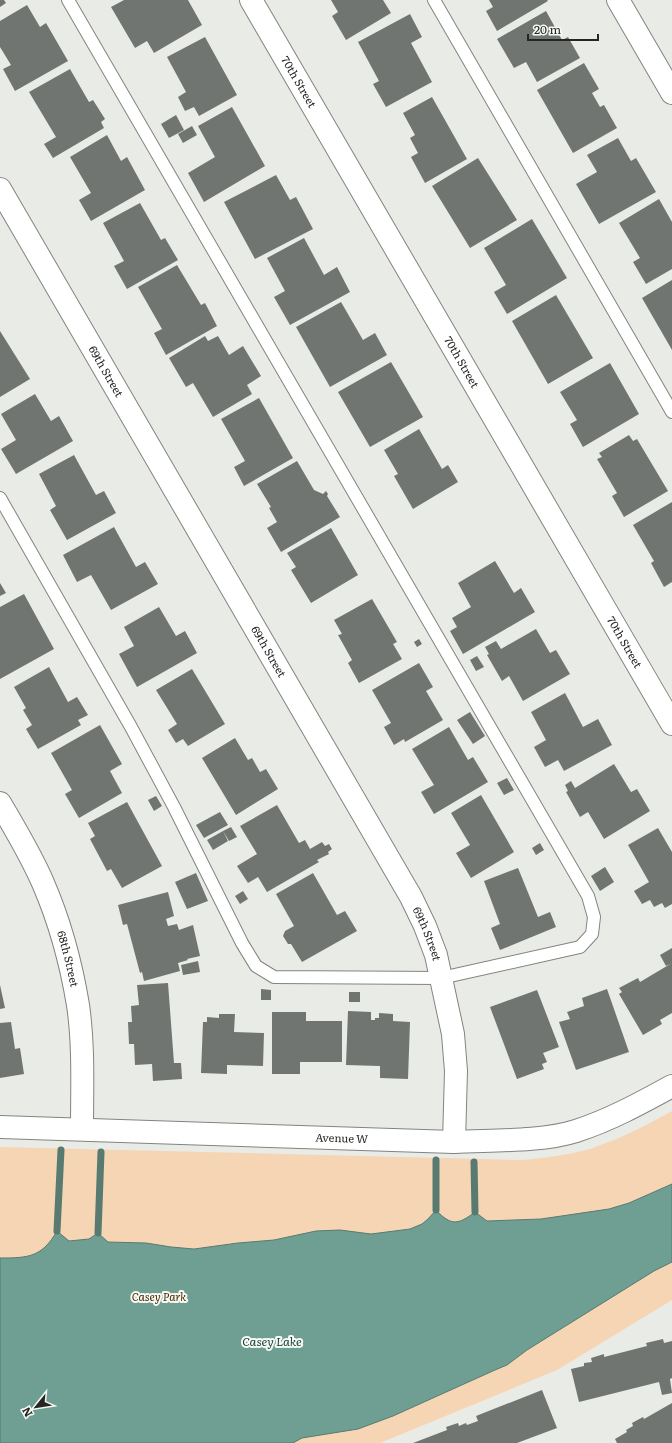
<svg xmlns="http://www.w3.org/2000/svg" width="672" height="1443" font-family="Literata,serif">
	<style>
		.green { fill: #f5d5b4 }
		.water { fill: #6e9f92; stroke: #587a71 }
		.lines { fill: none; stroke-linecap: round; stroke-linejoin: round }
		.stream { stroke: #587a71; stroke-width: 7 }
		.building { fill: #717572 }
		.lane-casing { stroke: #83847f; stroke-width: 14 }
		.street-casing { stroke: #83847f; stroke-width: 24 }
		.lane { stroke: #fff; stroke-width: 12 }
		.street { stroke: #fff; stroke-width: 22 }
		.labels { text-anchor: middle; stroke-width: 4; stroke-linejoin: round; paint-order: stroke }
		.street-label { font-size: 11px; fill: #252523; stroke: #f7f9f3 }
		.park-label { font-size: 11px; font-style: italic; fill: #452600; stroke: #f7f9f3 }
		.water-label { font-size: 12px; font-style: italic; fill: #113f35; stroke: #f7f9f3 }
	</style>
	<rect width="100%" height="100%" fill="#e9ebe6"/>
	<path class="green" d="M 672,1111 L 672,1300 L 557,1370 L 380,1443 L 0,1443 L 0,1147 L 523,1160 C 545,1158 568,1155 590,1149 C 619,1139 646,1126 672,1111 Z"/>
	<path class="water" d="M 672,1184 L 672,1262 L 654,1271 L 527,1350 L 507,1365 L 495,1370 L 393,1416 L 358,1429 L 302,1438 L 293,1443 L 0,1443 L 0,1258 C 29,1258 42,1257 57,1231 L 69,1241 L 89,1239 L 98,1233 L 108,1242 L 146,1243 L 171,1247 L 194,1249 L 238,1243 L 274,1240 L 316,1231 L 340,1230 L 371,1234 L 410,1229 L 422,1224 L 428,1219 L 436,1210 C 451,1226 458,1225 475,1212 L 487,1221 L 541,1219 L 609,1209 L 629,1203 Z"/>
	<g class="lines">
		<path class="stream" d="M 474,1162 L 475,1212
			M 436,1210 L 436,1160
			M 57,1231 L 61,1150
			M 98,1233 L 101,1152"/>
	</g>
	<path class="building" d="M 0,0 L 4,0 L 6,3 L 0,7 Z
		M 124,0 L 188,0 L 202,25 L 154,53 L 147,41 L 135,48 L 111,7 Z
		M 331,0 L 383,0 L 391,13 L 346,40 L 332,16 L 338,12 Z
		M 489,0 L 547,0 L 548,1 L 497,31 L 486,11 L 493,7 Z
		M 27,5 L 40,27 L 46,23 L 68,61 L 15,91 L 3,69 L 11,65 L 0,47 L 0,21 Z
		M 546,11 L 562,40 L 568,37 L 580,58 L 537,82 L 526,62 L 514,68 L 497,39 Z
		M 410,14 L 422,37 L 411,43 L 432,82 L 386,107 L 373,84 L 379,81 L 358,42 Z
		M 205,37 L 237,95 L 199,116 L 194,107 L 185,111 L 178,97 L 186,92 L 167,57 Z
		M 584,63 L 599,89 L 592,93 L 600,107 L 604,105 L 617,128 L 573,153 L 537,90 Z
		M 70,69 L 89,102 L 93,100 L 105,119 L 101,122 L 104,128 L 53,158 L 44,144 L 56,137 L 29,92 Z
		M 432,97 L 467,159 L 425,183 L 411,157 L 418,153 L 410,138 L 415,135 L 403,113 Z
		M 232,107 L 265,166 L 204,202 L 188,173 L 215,157 L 198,126 Z
		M 176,115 L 184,130 L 169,138 L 161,124 Z
		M 192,126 L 197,135 L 183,143 L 178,134 Z
		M 107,135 L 121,161 L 127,157 L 145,190 L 91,221 L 79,200 L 91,193 L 70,157 Z
		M 618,138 L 631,161 L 636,158 L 656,192 L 599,224 L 576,184 L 597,172 L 587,155 Z
		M 478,158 L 517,220 L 470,248 L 432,186 Z
		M 276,175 L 290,200 L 296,197 L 313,229 L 255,259 L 224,202 Z
		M 659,199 L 672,222 L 672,269 L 646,284 L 633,262 L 640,258 L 619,223 Z
		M 140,203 L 161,240 L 165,238 L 178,260 L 127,289 L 114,266 L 124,261 L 103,223 Z
		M 532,219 L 567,278 L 507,314 L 494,292 L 506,285 L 484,248 Z
		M 304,238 L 324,275 L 337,267 L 350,292 L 290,325 L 274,297 L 285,291 L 267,258 Z
		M 177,265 L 201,305 L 205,303 L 217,326 L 166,355 L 154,333 L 162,329 L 138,287 Z
		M 672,280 L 672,350 L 642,298 Z
		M 556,295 L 593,358 L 548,384 L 512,321 Z
		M 341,302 L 363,340 L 375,333 L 387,355 L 330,387 L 296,327 Z
		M 0,331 L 30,379 L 0,397 Z
		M 205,336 L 208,341 L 218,336 L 229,355 L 243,346 L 261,376 L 247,385 L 252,394 L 213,417 L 193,383 L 186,387 L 169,358 Z
		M 391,362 L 423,417 L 370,447 L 338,392 Z
		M 610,363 L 639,414 L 583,447 L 570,424 L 577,420 L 560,392 Z
		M 35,394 L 51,421 L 59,416 L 73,441 L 16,474 L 1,449 L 16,440 L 1,414 Z
		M 259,398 L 293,458 L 244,486 L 234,467 L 245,461 L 221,419 Z
		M 419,429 L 442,469 L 448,465 L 458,482 L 413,509 L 394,476 L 398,474 L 384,450 Z
		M 629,435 L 633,441 L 637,439 L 668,491 L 624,517 L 612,496 L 617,493 L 597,459 L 602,457 L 599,453 Z
		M 74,455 L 96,495 L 104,491 L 116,513 L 67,540 L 50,510 L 56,506 L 39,474 Z
		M 297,461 L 314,490 L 323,494 L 326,491 L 328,494 L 327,496 L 340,517 L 281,552 L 267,528 L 277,522 L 269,508 L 271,507 L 257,484 Z
		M 672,502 L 672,582 L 664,587 L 651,563 L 654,561 L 633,525 Z
		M 114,527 L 136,567 L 145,562 L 158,584 L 111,610 L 91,575 L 77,582 L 63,555 Z
		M 331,528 L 358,575 L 311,603 L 291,570 L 296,567 L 287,553 Z
		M 495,561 L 514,593 L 521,588 L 535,612 L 463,654 L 450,631 L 457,627 L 452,618 L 471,607 L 458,583 Z
		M 0,583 L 6,593 L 0,596 Z
		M 24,594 L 54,649 L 0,679 L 0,607 Z
		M 372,599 L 397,642 L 393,644 L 402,659 L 359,683 L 348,663 L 352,660 L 338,635 L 342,634 L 334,620 Z
		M 159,607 L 176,636 L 185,631 L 197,653 L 137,687 L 119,654 L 134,646 L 124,627 Z
		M 536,629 L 550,653 L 556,650 L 570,674 L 523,701 L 509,676 L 502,681 L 487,655 L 489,654 L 485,647 L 496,641 L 501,649 Z
		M 419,639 L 422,644 L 417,647 L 414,642 Z
		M 477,656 L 484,667 L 476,671 L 470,660 Z
		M 419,663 L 433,687 L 426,691 L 443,720 L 405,742 L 404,739 L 394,745 L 384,727 L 391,723 L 372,690 Z
		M 49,667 L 68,702 L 77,697 L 88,715 L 78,720 L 81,725 L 38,749 L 26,729 L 32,725 L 23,710 L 26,708 L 14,687 Z
		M 192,669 L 225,724 L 188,746 L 183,739 L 176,743 L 168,730 L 177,724 L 156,690 Z
		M 565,693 L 583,727 L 598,719 L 612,745 L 564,771 L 558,760 L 545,767 L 534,747 L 546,740 L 531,712 Z
		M 470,712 L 485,736 L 473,744 L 457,720 Z
		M 100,725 L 122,764 L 110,771 L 122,793 L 79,818 L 65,794 L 72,790 L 51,753 Z
		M 449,727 L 468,760 L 473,757 L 488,782 L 434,814 L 421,792 L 434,785 L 412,749 Z
		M 235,738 L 248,760 L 252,758 L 260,772 L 266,769 L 278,789 L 236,815 L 202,758 Z
		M 614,764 L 631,792 L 637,789 L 650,811 L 604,839 L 588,812 L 580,817 L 566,792 L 568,791 L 565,785 L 571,781 L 575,788 Z
		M 507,778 L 514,790 L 504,795 L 497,783 Z
		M 481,795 L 514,852 L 471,878 L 456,853 L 470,845 L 451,813 Z
		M 156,796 L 162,806 L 154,811 L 148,800 Z
		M 127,802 L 162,866 L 122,888 L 111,869 L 107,871 L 90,839 L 95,836 L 88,823 Z
		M 277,805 L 299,843 L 305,840 L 310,849 L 322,842 L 325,846 L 329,844 L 332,849 L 328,852 L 329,854 L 317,860 L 319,862 L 267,892 L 258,877 L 248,883 L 237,866 L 257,854 L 240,826 Z
		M 220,812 L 228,825 L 204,838 L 196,825 Z
		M 231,827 L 237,837 L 229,841 L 223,831 Z
		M 658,828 L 672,852 L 672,904 L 665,908 L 662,903 L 654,907 L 650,900 L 642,904 L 634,891 L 649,882 L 628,845 Z
		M 223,831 L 228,841 L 213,850 L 207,840 Z
		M 540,843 L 544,850 L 536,855 L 532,848 Z
		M 605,867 L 614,882 L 600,891 L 591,876 Z
		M 518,868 L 538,917 L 550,912 L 556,927 L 500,950 L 491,928 L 500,924 L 484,881 Z
		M 196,873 L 208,901 L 187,909 L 175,882 Z
		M 313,873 L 337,915 L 345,911 L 357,931 L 302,962 L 291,944 L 288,944 L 283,936 L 285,931 L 294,926 L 276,894 Z
		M 243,891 L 248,899 L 240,904 L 235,896 Z
		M 168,892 L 174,916 L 166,919 L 168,926 L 177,924 L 179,930 L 193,925 L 200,956 L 187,959 L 188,960 L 178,963 L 180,971 L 144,981 L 142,972 L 140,973 L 127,924 L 123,925 L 118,905 Z
		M 672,948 L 672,963 L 666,966 L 660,955 Z
		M 198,961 L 200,972 L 183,975 L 181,965 Z
		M 672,963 L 672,1013 L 660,1020 L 662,1024 L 643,1035 L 619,994 L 622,992 L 619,988 L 638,978 L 640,982 Z
		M 168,983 L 174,1063 L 181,1063 L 182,1079 L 153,1081 L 152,1064 L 135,1065 L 134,1044 L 129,1044 L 128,1022 L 132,1022 L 131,1006 L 139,1005 L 137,985 Z
		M 0,985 L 5,1008 L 0,1009 Z
		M 261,989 L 271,990 L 271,1000 L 261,1000 Z
		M 607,989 L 629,1052 L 576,1070 L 559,1022 L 570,1019 L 567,1012 L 584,1006 L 582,998 Z
		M 537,990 L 559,1047 L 543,1053 L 547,1062 L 542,1064 L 544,1069 L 517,1079 L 490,1007 Z
		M 349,992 L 360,992 L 360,1002 L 349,1002 Z
		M 348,1011 L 371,1012 L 371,1020 L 375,1020 L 375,1018 L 379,1018 L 379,1013 L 393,1014 L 393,1021 L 410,1022 L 408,1079 L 380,1078 L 380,1066 L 346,1065 Z
		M 272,1012 L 306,1012 L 306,1021 L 342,1021 L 342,1062 L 300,1062 L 300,1074 L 272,1074 Z
		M 219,1014 L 235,1014 L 234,1032 L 264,1033 L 263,1066 L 227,1065 L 227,1074 L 201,1073 L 203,1022 L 207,1022 L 207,1017 L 219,1018 Z
		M 11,1022 L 15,1049 L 20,1048 L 24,1074 L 0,1078 L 0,1023 Z
		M 663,1339 L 664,1343 L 672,1341 L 672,1378 L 670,1379 L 672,1393 L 662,1395 L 659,1382 L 579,1402 L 571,1369 L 584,1366 L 584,1363 L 592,1362 L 591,1358 L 604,1354 L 604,1357 L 647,1346 L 646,1343 Z
		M 542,1390 L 557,1428 L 517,1443 L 413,1443 L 447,1430 L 446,1427 L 458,1423 L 459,1426 L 466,1423 L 467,1425 L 478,1421 L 476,1416 Z
		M 672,1403 L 672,1443 L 617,1443 L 615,1439 L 627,1432 L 626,1430 L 633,1426 L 632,1423 L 643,1417 L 644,1419 Z"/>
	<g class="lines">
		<g class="lane-casing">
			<path id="lane" d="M 434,0 L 672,412
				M 0,498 L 131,727 L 174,807 L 242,943 L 256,966 L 274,977 L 441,978 L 580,947 L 592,934 L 594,917 L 588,896 L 68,0"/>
		</g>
		<g class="street-casing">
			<g id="street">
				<path id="s1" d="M 251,0 L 672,724"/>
				<path d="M 618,0 L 672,93"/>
				<path id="s2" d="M 0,189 L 411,897 L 425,926 L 436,955 L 453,1034 L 456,1071 L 454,1142"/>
				<path id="s3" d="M 0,803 C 15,829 31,855 43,883 C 60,922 71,963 78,1005 C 84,1046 82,1088 82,1129"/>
				<path id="s4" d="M 0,1127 L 454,1142 C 490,1140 542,1142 576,1131 C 610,1120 641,1103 672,1086"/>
			</g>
		</g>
		<use href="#lane" class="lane"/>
		<use href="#street" class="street"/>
	</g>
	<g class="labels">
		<g class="street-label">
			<text dy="4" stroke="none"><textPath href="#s1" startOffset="95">70th Street</textPath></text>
			<text dy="4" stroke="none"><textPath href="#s1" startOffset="419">70th Street</textPath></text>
			<text dy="4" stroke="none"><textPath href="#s2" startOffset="211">69th Street</textPath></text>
			<text dy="4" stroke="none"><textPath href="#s1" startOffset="743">70th Street</textPath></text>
			<text dy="4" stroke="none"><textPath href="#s2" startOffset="535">69th Street</textPath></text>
			<text dy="4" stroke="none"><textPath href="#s2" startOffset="859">69th Street</textPath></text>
			<text dy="4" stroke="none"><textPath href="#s3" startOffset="171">68th Street</textPath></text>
			<text dy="4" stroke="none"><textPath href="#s4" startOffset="342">Avenue W</textPath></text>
		</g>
		<g class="park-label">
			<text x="159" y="1301">Casey Park</text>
		</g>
		<g class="water-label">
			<text x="272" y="1346">Casey Lake</text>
		</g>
	</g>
	<g transform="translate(36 1407) rotate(240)" stroke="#f7f9f3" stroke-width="3" paint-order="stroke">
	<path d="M0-3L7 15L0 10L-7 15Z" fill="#252523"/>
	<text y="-6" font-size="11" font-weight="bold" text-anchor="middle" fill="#252523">N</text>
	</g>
	<path d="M528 34v6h70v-6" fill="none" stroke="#252523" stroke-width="2"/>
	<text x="534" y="34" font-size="12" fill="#252523" stroke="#f7f9f3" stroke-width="3" paint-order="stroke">20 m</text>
</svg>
